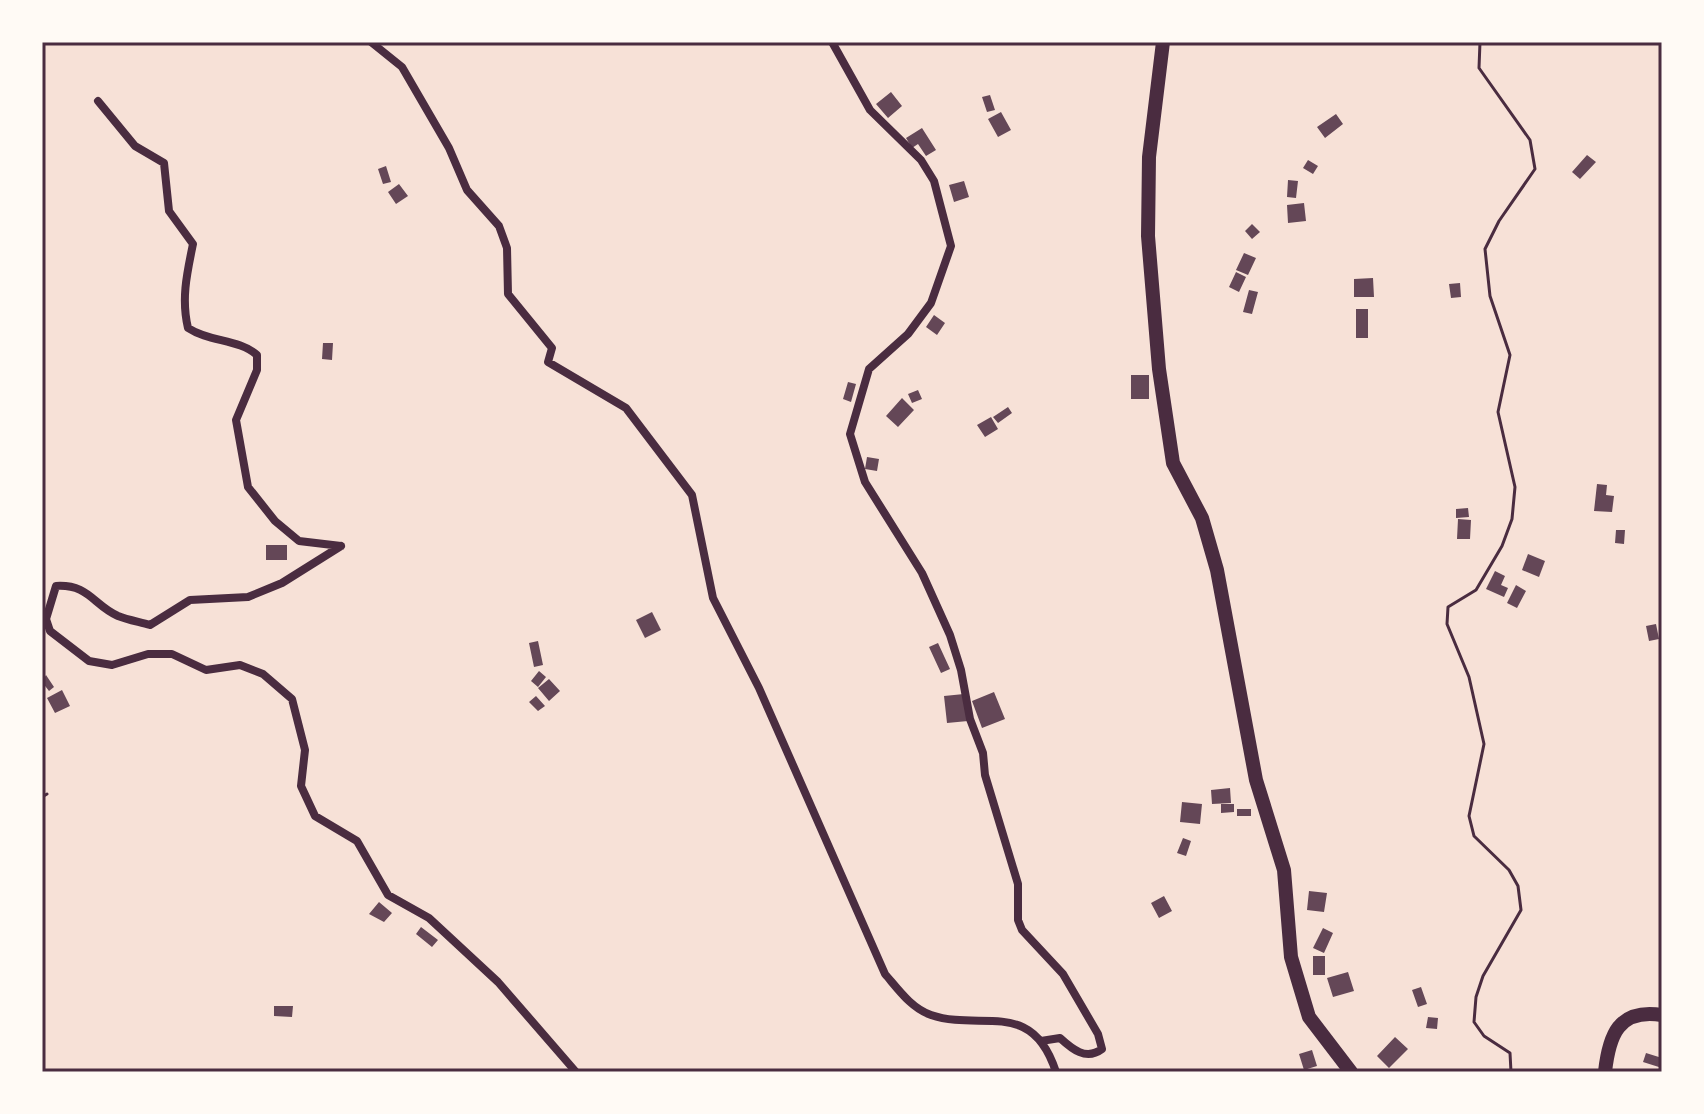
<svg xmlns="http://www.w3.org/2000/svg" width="1704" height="1114" font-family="'PT Sans',sans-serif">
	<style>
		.building { fill: #644757 }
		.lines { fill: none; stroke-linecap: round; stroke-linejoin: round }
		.path { stroke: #4a2c40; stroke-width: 3 }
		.minor { stroke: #4a2c40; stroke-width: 8 }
		.primary { stroke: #4a2c40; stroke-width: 14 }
		.neatline { fill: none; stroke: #4a2c40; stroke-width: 3 }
	</style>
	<rect width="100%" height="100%" fill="#f7e1d7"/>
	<path class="building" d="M 891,92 L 902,106 L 888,118 L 876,104 Z
		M 990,95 L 995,110 L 987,112 L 982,97 Z
		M 1001,112 L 1011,130 L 998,137 L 988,119 Z
		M 1336,114 L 1343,124 L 1325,138 L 1317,127 Z
		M 922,128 L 936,150 L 926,156 L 918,144 L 912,148 L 906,138 Z
		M 1587,155 L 1596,162 L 1580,179 L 1572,172 Z
		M 1308,160 L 1318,166 L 1313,174 L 1303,168 Z
		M 386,166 L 391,182 L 383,184 L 378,169 Z
		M 1288,180 L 1298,181 L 1296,198 L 1287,197 Z
		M 964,181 L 969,197 L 954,202 L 949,185 Z
		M 399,184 L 408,196 L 396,204 L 388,192 Z
		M 1304,203 L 1306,221 L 1288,223 L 1287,205 Z
		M 1252,224 L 1260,232 L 1252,239 L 1245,231 Z
		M 1244,253 L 1256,258 L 1248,275 L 1236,270 Z
		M 1236,272 L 1246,277 L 1239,292 L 1229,287 Z
		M 1373,278 L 1374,297 L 1354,297 L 1354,279 Z
		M 1460,283 L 1461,297 L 1451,298 L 1449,284 Z
		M 1249,290 L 1258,292 L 1252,314 L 1243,312 Z
		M 1356,309 L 1368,309 L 1368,338 L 1356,338 Z
		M 934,315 L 945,323 L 937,335 L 926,327 Z
		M 323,343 L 333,343 L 332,360 L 322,359 Z
		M 1131,375 L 1149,375 L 1149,399 L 1131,399 Z
		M 848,382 L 856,384 L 851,402 L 843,399 Z
		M 918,390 L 922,399 L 912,403 L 908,394 Z
		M 902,398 L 914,410 L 898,427 L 886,416 Z
		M 1008,407 L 1012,413 L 998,423 L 993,417 Z
		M 991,417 L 998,429 L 985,437 L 977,425 Z
		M 867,457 L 879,459 L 877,471 L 865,469 Z
		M 1597,484 L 1607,485 L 1606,495 L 1614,496 L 1612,512 L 1594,511 Z
		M 1468,508 L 1469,517 L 1456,518 L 1456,509 Z
		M 1458,519 L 1471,520 L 1470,539 L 1457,539 Z
		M 1616,530 L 1625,530 L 1624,544 L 1615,543 Z
		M 266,545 L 287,545 L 287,560 L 266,560 Z
		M 1528,554 L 1545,561 L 1539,577 L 1522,570 Z
		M 1495,571 L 1505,576 L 1501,585 L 1508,588 L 1504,597 L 1486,589 Z
		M 1516,585 L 1526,591 L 1517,608 L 1507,603 Z
		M 652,612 L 661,630 L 645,638 L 636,620 Z
		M 1656,624 L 1659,639 L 1649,641 L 1646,626 Z
		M 538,641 L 543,665 L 534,667 L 529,643 Z
		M 938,643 L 950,669 L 941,673 L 929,647 Z
		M 539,671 L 546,677 L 538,687 L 531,681 Z
		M 46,675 L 54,687 L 49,691 L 42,682 Z
		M 549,679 L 560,691 L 549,701 L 538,688 Z
		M 62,690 L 70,706 L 55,713 L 47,698 Z
		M 994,692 L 1005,719 L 982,728 L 972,701 Z
		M 964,694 L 968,721 L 947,723 L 944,696 Z
		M 536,696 L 545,706 L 538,711 L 529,702 Z
		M 1230,788 L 1231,803 L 1212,804 L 1211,790 Z
		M 1182,802 L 1202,804 L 1200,824 L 1180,822 Z
		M 1221,804 L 1234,804 L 1234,812 L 1221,813 Z
		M 1237,809 L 1251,809 L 1251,816 L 1237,816 Z
		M 1183,838 L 1191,841 L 1186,856 L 1177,853 Z
		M 1309,891 L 1327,893 L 1324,912 L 1307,910 Z
		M 1164,896 L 1172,911 L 1159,918 L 1151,903 Z
		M 379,902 L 392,913 L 384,922 L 369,914 Z
		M 421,927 L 438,940 L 432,947 L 416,934 Z
		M 1323,928 L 1333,933 L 1324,953 L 1313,948 Z
		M 1313,956 L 1325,956 L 1325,975 L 1313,975 Z
		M 1348,972 L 1354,991 L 1333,997 L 1327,978 Z
		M 1421,987 L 1427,1004 L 1418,1007 L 1412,990 Z
		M 274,1006 L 293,1006 L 292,1017 L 274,1016 Z
		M 1428,1017 L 1438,1018 L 1437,1029 L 1426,1028 Z
		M 1395,1037 L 1408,1049 L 1389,1068 L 1377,1056 Z
		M 1312,1050 L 1317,1066 L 1304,1070 L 1299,1054 Z
		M 1646,1053 L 1662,1058 L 1662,1068 L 1643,1062 Z"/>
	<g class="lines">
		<path class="path" d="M 1480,42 L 1479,68 L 1530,140 L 1535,169 L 1499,221 L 1485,249 L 1490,296 L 1510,355 L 1498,412 L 1515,487 L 1512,519 L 1502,546 L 1476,590 L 1448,607 L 1447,624 L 1469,677 L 1484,744 L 1469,816 L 1474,836 L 1509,870 L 1518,886 L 1521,910 L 1483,976 L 1476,997 L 1474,1022 L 1484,1036 L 1510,1053 L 1511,1072
			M 42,797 L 47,794"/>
		<path class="minor" d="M 371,42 L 402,67 L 449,148 L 467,190 L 499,226 L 507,248 L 508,294 L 552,348 L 548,362 L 626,408 L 692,495 L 713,598 L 759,688 L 885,974 C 898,989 911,1008 931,1015 C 981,1032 1032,997 1056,1072
			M 832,42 L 870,110 L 921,160 L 934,181 L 951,246 L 931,303 L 908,334 L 869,369 L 850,434 L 865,482 L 922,573 L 950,635 L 961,670 L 970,719 L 983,753 L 985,775 L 1018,884 L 1018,920 L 1022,930 L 1063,974 L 1098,1034 L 1102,1049 C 1086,1061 1072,1049 1060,1038 L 1041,1041
			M 98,101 L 135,146 L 164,163 L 169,211 L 193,244 C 187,273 181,299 188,328 C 209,342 239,339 257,355 L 257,370 L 236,420 L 248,487 L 275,521 L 299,541 L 341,546
			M 341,546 L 282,583 L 248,597 L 190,600 L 150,625 C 140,622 128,620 118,616 C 93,605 89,584 56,586 L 46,619 L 50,631 L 89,661 L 112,665 L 148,654 L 172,654 L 206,670 L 240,665 L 263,674 L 292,699 L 305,750 L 301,786 L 315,816 L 357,841 L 388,895 L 429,918 L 498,982 L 576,1072"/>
		<path class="primary" d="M 1163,42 L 1149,157 L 1148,236 L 1159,369 L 1173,463 L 1202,518 L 1217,570 L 1256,780 L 1284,870 L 1291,957 L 1309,1017 L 1351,1072
			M 1605,1072 C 1609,1036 1618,1008 1662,1015"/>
	</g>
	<rect width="1704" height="1114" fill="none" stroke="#fffaf5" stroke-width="88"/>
	<rect x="44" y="44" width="1616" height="1026" class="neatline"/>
</svg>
